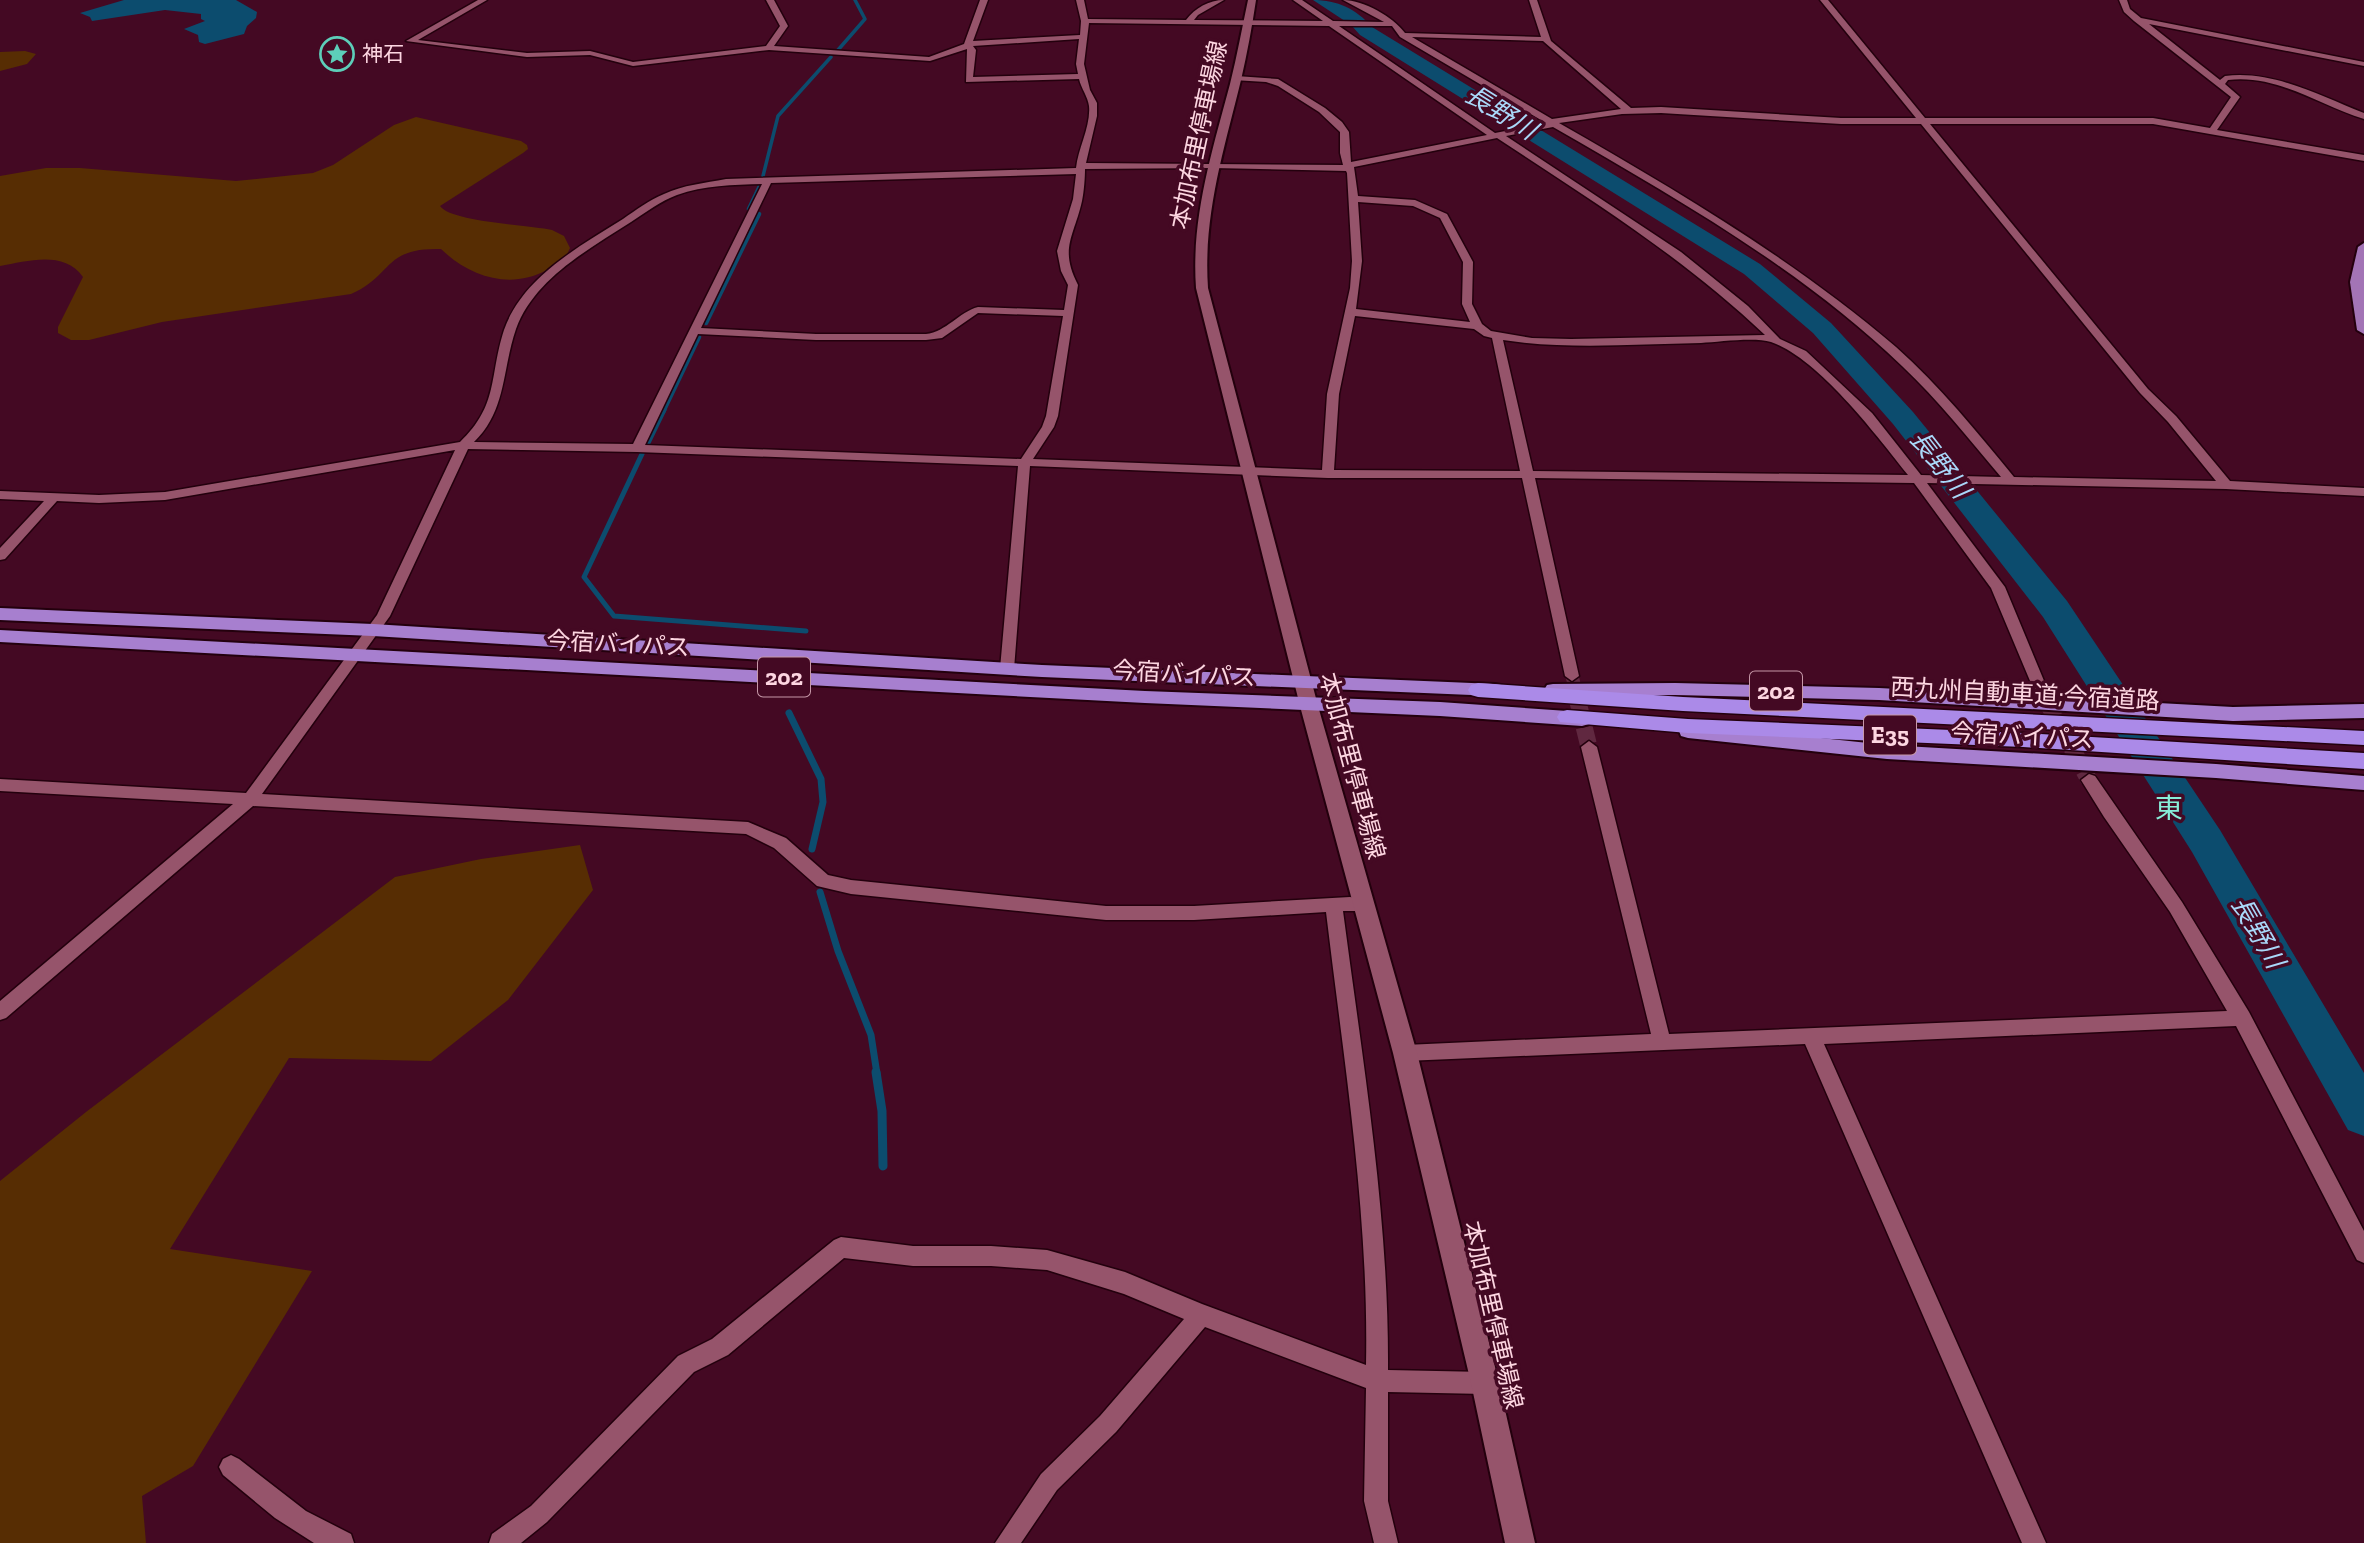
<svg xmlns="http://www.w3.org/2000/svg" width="2364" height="1543" font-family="'Zilla Slab','Noto Sans JP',serif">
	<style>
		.green { fill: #572d03 }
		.water { fill: #0c4c6e }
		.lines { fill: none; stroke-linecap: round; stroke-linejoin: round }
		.stream-far4 { stroke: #0c4c6e; stroke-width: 3.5 }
		.stream-far3 { stroke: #0c4c6e; stroke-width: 4.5 }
		.stream-far2 { stroke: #0c4c6e; stroke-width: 5 }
		.stream-far1 { stroke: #0c4c6e; stroke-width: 7 }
		.stream { stroke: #0c4c6e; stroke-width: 9 }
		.river { fill: #0c4c6e; fill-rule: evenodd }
		.minor-tunnel-far1 { stroke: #602840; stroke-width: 13; stroke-dasharray: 13 7; stroke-linecap: butt }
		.minor-tunnel { stroke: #602840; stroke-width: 17; stroke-dasharray: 17 9; stroke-linecap: butt }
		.minor-casing { stroke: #23000d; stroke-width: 3 }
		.secondary-casing { stroke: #23000d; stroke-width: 4 }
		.primary-casing { stroke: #23000d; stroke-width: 4 }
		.trunk-casing { stroke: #23000d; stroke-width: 4 }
		.motorway-casing { stroke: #23000d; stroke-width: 3 }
		.minor { fill: #96546b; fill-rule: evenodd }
		.secondary { fill: #96546b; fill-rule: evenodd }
		.primary { fill: #a374b6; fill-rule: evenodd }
		.trunk { fill: #a77fcf; fill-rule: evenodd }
		.motorway { fill: #ab8ae8; fill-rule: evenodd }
		.labels { text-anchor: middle; stroke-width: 7; stroke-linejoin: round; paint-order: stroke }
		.far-poi-label { font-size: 21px; fill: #fdd6e1; stroke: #440923; text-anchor: start }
		.shield { fill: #440923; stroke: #c698a8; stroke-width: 2 }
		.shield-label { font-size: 23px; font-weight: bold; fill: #fdd6e1 }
		.street-label { font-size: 24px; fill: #fdd6e1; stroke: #440923 }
		.water-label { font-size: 26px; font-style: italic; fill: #a9d8f9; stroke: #440923 }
		.quarter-label { font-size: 28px; fill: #88edd8; stroke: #440923 }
	</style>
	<rect width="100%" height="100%" fill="#440923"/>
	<path class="green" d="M 25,51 L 36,54 L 27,64 L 0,71 L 0,52 Z
		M 416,117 L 521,141 L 527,145 L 528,149 L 523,153 L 440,206 C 451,222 529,225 552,230 L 564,236 L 570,248 C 564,261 559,264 547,270 C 510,290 470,277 441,249 C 383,247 393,276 351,294 L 162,322 L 89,340 L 71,340 L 58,333 L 58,327 L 83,277 C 64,250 28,261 0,266 L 0,176 L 46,168 L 80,168 L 236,181 L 313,173 L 333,165 L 394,125 Z
		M 580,845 L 593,890 L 508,1000 L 431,1061 L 289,1058 L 170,1249 L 312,1271 L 193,1466 L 142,1496 L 146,1543 L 0,1543 L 0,1181 L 86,1112 L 395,877 L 481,859 Z"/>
	<path class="water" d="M 124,0 L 236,0 L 257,12 L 256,18 L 247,26 L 244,34 L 205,44 L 199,42 L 198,35 L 184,29 L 205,21 L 201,19 L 201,14 L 165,10 L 92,21 L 90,17 L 80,13 Z"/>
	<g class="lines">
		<path class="stream-far4" d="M 838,50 L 865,19 L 855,0
			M 763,176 L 778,116 L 831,57"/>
		<path class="stream-far3" d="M 749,209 L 760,186
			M 706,323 L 759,214
			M 663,412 L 699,337"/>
		<path class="stream-far2" d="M 648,443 L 664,410
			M 642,454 L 584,577 L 614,616 L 806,631"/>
		<path class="stream-far1" d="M 789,713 L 821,779 L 823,802 L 812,849
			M 820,892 L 838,951 L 871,1035 L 877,1074"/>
		<path class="stream" d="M 876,1072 L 882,1111 L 883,1166"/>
		<path class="river" d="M 1313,0 C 1338,0 1356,9 1372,27 L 1760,264 L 1831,323 L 1913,412 L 2067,601 L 2220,830 L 2364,1073 L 2364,1136 L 2348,1130 L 2192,852 L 2043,617 L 1893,424 L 1813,333 L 1744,274 L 1360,35 L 1351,25 Z"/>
		<path class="minor-tunnel-far1" d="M 1572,676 L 1579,703
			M 2040,688 L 2048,703"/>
		<path class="minor-tunnel" d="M 1578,702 L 1589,747
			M 2047,702 L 2089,780"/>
		<g class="minor-casing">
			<path id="minor" d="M 478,0 L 487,0 L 418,40 L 527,53 L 590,51 L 633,62 L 766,46 L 780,26 L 766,0 L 774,0 L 788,26 L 774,46 L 929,57 L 964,44 L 980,0 L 988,0 L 973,41 L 1080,35 L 1081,21 L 1076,0 L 1084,0 L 1088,19 L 1186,20 C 1195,8 1209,0 1224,0 L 1198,15 L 1194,20 L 1323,21 L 1293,0 L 1302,0 L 1333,21 L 1384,22 L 1343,0 C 1364,0 1393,17 1405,33 L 1541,37 L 1529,0 L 1537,0 L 1551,41 L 1631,108 L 1661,107 L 1841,118 L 1916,118 L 1820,0 L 1828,0 L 1925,118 L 2153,118 L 2210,128 L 2231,97 L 2134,21 L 2124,12 L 2119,0 L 2127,0 L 2130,9 L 2141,18 L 2364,62 L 2364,66 L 2149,24 L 2220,80 L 2225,76 C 2274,70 2320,96 2364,113 L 2364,119 C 2319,105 2277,74 2228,80 L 2225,84 L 2240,97 L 2217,130 L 2364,155 L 2364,161 L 2153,124 L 1930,124 L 2148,389 L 2176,416 L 2230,481 L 2364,488 L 2364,496 L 2226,489 L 1927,483 L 2005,587 L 2047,688 L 2040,693 L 2033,688 L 1991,588 L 1914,483 L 1535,478 L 1579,676 L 1572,681 L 1565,676 L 1522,478 L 1328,478 L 1030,466 L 1014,669 L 1007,674 L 1000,669 L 1018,466 L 637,452 L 468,449 L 390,616 L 262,794 L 748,822 L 786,838 L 828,875 L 851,880 L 1106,906 L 1194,906 L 1350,897 L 1371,901 L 1374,906 L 1371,911 L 1343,911 C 1363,1064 1389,1216 1388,1370 L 1485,1372 L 1493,1375 L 1496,1383 L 1493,1391 L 1485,1394 L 1388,1392 L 1388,1501 L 1398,1543 L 1374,1543 L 1364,1501 L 1366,1388 L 1205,1327 L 1116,1432 L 1057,1490 L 1021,1543 L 995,1543 L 1041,1474 L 1100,1416 L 1184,1319 L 1124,1294 L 1047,1270 L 991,1266 L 913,1266 L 844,1258 L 728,1355 L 694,1372 L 547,1522 L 521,1543 L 489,1543 L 492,1534 L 531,1506 L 678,1356 L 712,1339 L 834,1240 L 841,1237 L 913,1246 L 991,1246 L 1047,1250 L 1125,1272 L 1202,1304 L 1366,1365 C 1369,1214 1344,1063 1326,912 L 1194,920 L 1106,920 L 851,894 L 817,886 L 774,848 L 746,834 L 253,806 L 6,1018 L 0,1020 L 0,1001 L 233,804 L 0,791 L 0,779 L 246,793 L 377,615 L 455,450 L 165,500 L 99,503 L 57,501 L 5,559 L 0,560 L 0,548 L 44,501 L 0,499 L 0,491 L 99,495 L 165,492 L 460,442 C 499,405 489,376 504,330 C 522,278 578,247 623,219 C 636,210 649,200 664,194 C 683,185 705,183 726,179 L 1076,168 C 1078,148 1091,126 1089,106 C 1088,97 1081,88 1079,79 L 966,82 L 967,49 L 930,61 L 769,50 L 633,66 L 590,55 L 527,57 L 406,41 ZM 1089,23 L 1329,26 L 1487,135 L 1351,162 L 1349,132 L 1342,122 L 1325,108 L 1278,79 L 1236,76 L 1232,78 L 1233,80 L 1266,82 L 1278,86 L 1319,112 L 1340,132 L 1340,153 L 1343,165 L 1086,163 L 1097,116 L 1097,103 L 1090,90 L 1084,64 ZM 1339,26 L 1392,26 L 1400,37 L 1546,123 L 1495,133 ZM 1412,37 L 1543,41 L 1621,109 L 1552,119 ZM 1079,39 L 1076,64 L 1078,74 L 973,77 L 976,50 L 973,46 ZM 1661,113 L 1841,124 L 1921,124 L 2140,393 L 2168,422 L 2216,481 L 2014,477 C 1977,432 1940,386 1896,347 C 1793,259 1676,190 1559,123 L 1622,114 ZM 1553,127 C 1674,197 1800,268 1902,366 C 1938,400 1969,439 2001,477 L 1921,475 L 1872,413 L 1806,351 L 1780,339 L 1748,306 L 1681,252 L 1506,136 ZM 1497,138 C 1590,199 1684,258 1765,335 L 1571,339 L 1532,338 L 1491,331 L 1482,324 L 1472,304 L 1473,262 L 1447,214 L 1415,200 L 1358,196 L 1354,167 ZM 1213,168 L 1346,171 L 1347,173 L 1352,261 L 1350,288 L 1327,394 L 1322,470 L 1033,459 L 1054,427 L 1058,416 L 1078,285 C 1059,248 1074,237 1082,201 C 1084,191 1085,177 1085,169 ZM 1076,174 L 1073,199 L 1057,251 L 1061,271 L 1068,285 L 1064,310 L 978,307 C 959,312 946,332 926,334 L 816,334 L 701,328 L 771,183 ZM 762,184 L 633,444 L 474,442 C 507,410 502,369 516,329 C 534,279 589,249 631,222 C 646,212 661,201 677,195 C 704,185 733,185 762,184 ZM 1358,202 L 1413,206 L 1440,218 L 1463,262 L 1462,304 L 1470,322 L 1356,309 L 1362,261 ZM 978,313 L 1063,316 L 1046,416 L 1042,427 L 1021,459 L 645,445 L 698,334 L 816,340 L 926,340 L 942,338 ZM 1355,316 L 1474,329 L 1484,336 L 1492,338 L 1520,471 L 1334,470 L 1339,394 ZM 1503,340 C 1568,350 1636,344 1701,343 C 1719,342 1754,337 1771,342 C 1819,359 1876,435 1908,475 L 1533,471 Z
				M 1589,741 L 1597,747 L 1669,1034 L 2227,1011 L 2170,912 L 2104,817 L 2081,780 L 2089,774 L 2095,776 L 2182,902 L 2249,1012 L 2364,1231 L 2364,1263 L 2357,1260 L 2236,1026 L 1824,1044 L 2046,1543 L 2022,1543 L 1805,1044 L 1405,1061 L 1398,1059 L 1396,1053 L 1398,1047 L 1405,1045 L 1651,1034 L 1581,747 Z
				M 231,1455 L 239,1459 L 306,1511 L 351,1534 L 354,1543 L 314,1543 L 275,1518 L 223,1475 L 219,1467 L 223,1459 Z"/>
		</g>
		<g class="secondary-casing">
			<path id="secondary" d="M 1248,0 L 1256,0 C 1252,27 1247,54 1241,80 C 1224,150 1203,215 1208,288 L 1318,706 L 1417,1053 L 1499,1383 L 1535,1543 L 1505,1543 L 1471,1383 L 1393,1053 L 1300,706 L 1196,288 C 1191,217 1212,152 1230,84 C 1237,56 1242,28 1248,0 Z"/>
		</g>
		<g class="primary-casing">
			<path id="primary" d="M 2364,243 L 2364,334 L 2357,330 L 2350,282 L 2358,247 Z"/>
		</g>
		<g class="trunk-casing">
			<path id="trunk" d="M 0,608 L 373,624 L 1042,665 L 1495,684 L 1501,685 L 1504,690 L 1501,695 L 1495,696 L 1042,677 L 373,636 L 0,620 Z
				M 0,630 L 1145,691 L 1440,702 L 1582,712 L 1589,714 L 1591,719 L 1589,724 L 1582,726 L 1440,716 L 1145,703 L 0,642 Z
				M 1675,683 L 1879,688 L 2233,707 L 2364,704 L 2364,718 L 2233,721 L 1879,700 L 1675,695 L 1553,696 L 1547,695 L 1544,690 L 1547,685 L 1553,684 Z
				M 1688,724 L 1887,745 L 2216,764 L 2364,776 L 2364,790 L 2216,778 L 1887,759 L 1688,738 L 1681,736 L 1679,731 L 1681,726 Z"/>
		</g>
		<g class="motorway-casing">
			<path id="motorway" d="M 1478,683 L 1683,697 L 2364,731 L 2364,745 L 1683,711 L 1478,697 L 1471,695 L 1468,690 L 1471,685 Z
				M 1567,710 L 1688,719 L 2023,733 L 2364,753 L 2364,769 L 2023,747 L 1688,733 L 1560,722 L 1557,717 L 1560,712 Z"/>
		</g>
		<use href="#minor" class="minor"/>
		<use href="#secondary" class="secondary"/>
		<use href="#primary" class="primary"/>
		<use href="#trunk" class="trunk"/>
		<use href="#motorway" class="motorway"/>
	</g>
	<defs>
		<g id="sight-ring" transform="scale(1.75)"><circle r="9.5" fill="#440923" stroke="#5dceb9" stroke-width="1.5"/><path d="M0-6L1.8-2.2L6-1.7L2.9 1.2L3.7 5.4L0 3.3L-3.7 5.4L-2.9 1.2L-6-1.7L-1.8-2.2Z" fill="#5dceb9"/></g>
	</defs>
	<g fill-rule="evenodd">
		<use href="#sight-ring" x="337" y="54"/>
	</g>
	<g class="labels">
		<g class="far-poi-label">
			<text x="362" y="61">神石</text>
		</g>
		<g class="shield">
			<rect x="758" y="657.5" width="52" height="39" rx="5"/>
			<rect x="1750" y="671.5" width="52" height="39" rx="5"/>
			<rect x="1864" y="715.5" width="52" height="39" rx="5"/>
		</g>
		<g class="shield-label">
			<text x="784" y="685">202</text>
			<text x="1776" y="699">202</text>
			<text x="1890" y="743">E35</text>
		</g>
		<g class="street-label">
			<text transform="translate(1199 135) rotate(-78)" y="8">本加布里停車場線</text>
			<text transform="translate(618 644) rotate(3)" y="8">今宿バイパス</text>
			<text transform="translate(1184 674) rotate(3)" y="8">今宿バイパス</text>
			<text transform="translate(2025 694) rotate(3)" y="8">西九州自動車道;今宿道路</text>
			<text transform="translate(2022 736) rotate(3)" y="8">今宿バイパス</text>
			<text transform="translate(1352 766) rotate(75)" y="8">本加布里停車場線</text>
			<text transform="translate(1493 1315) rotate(77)" y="8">本加布里停車場線</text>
		</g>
		<g class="water-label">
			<text transform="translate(1501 112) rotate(32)" y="9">長野川</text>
			<text transform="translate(1940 464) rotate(52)" y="9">長野川</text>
			<text transform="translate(2258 932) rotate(60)" y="9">長野川</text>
		</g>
		<g class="quarter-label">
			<text x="2169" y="818">東</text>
		</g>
	</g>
</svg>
